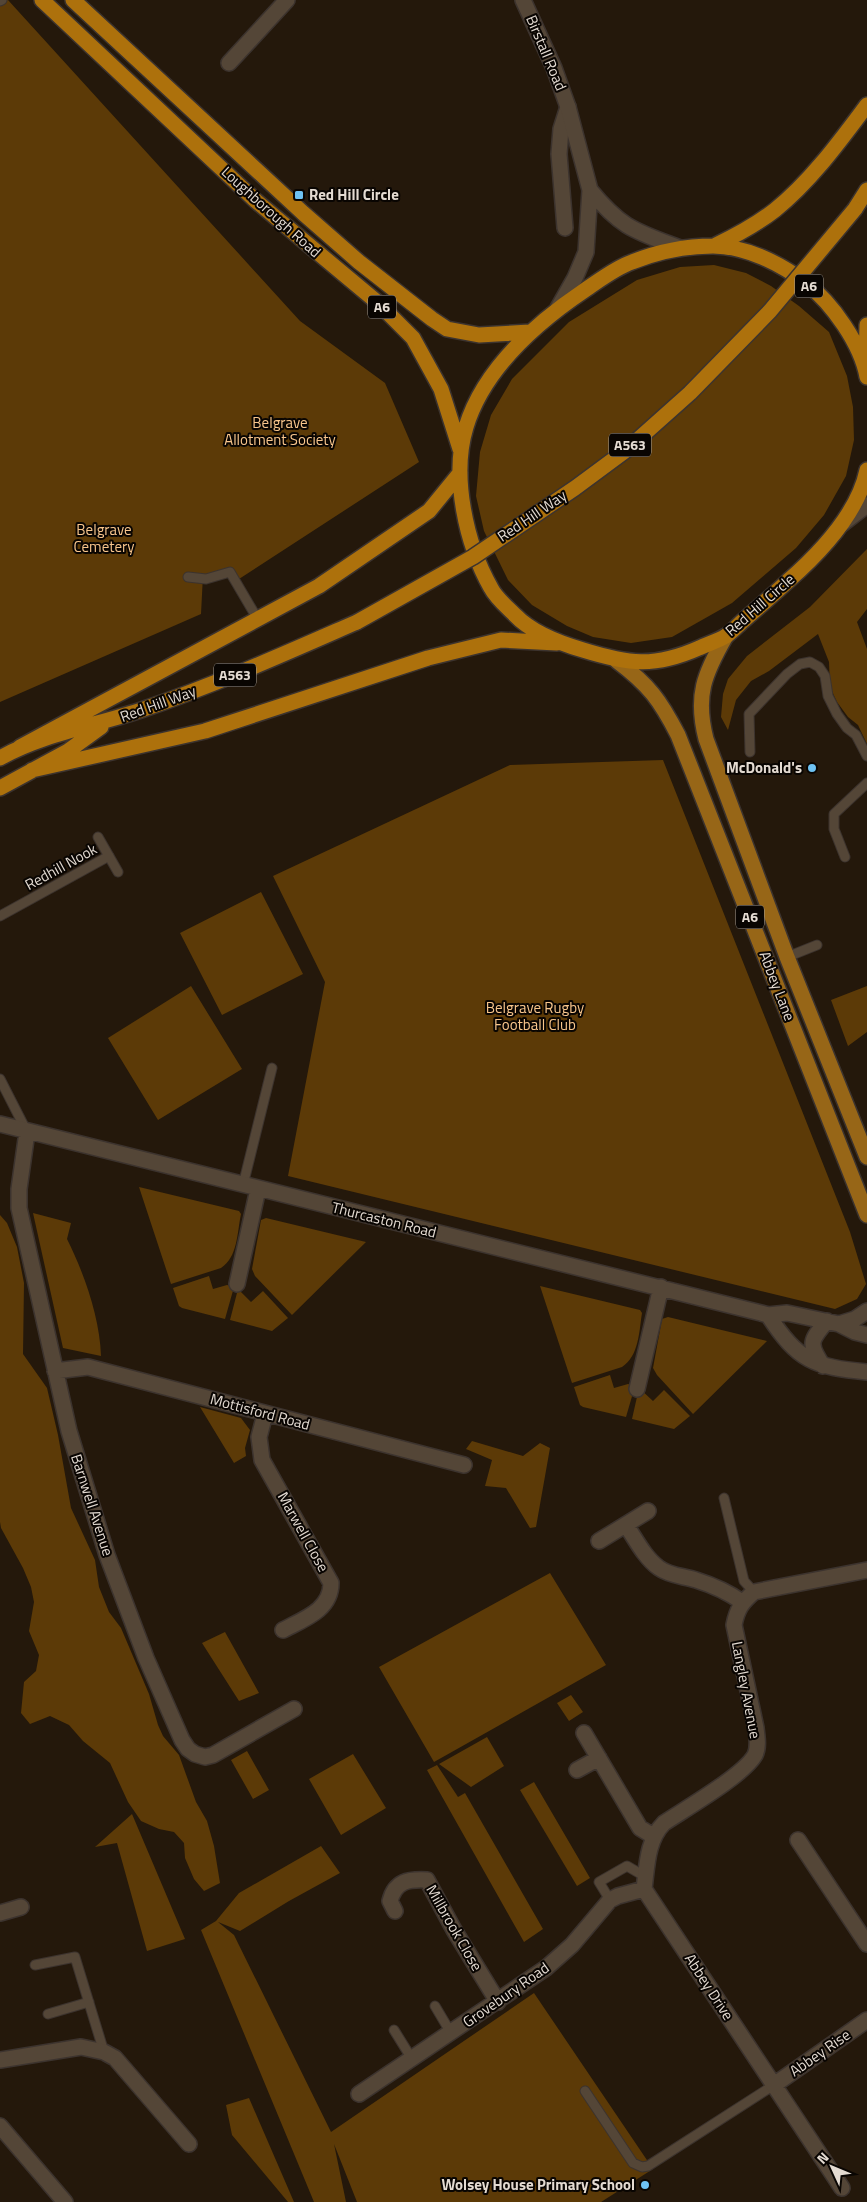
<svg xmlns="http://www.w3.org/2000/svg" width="867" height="2202" font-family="'Titillium Web',sans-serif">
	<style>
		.green { fill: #5c3a07 }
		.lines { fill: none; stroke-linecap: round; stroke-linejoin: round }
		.service-casing { stroke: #3c332e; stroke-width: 11 }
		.minor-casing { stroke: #3c332e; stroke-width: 18 }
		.tertiary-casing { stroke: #3c332e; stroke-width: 18 }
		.primary-casing { stroke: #3c332e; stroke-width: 18 }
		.trunk-casing { stroke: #3c332e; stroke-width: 18 }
		.service { stroke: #544637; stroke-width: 9 }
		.minor { stroke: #544637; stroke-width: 15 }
		.tertiary { stroke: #544637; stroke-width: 15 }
		.primary { stroke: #976617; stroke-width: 15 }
		.trunk { stroke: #ad710c; stroke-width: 15 }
		.trunk-bridge-casing { stroke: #3c332e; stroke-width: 18; stroke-linecap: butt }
		.trunk-bridge { stroke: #ad710c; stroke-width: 15 }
		.poi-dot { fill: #6ec2f3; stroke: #090502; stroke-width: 2 }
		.labels { text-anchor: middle; stroke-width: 4; stroke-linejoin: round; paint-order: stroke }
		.shield { fill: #090502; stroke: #a29b94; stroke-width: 1 }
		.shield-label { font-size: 14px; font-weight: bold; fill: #e4dbd2 }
		.street-label { font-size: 15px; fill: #e4dbd2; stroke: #090502 }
		.poi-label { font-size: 15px; font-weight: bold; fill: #e4dbd2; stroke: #090502; text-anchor: end }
		.park-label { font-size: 15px; fill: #f9c68c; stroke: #090502 }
	</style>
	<rect width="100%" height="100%" fill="#24180b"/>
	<path class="green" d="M 0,0 L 8,0 L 300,321 L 385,383 L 419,462 L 239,579 L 203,575 L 201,614 L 0,702 Z
		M 714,265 L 746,273 L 771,286 L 799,306 L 829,332 L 847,376 L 853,407 L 854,440 L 846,476 L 824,515 L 796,548 L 732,603 L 672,637 L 631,643 L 593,637 L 567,626 L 532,605 L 508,580 L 484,531 L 476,496 L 480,452 L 491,415 L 512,379 L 569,322 L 637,280 L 680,267 Z
		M 867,549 L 867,609 L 857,622 L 867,649 L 867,744 L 858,725 L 848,717 L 837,702 L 830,687 L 829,662 L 818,634 L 769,671 L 751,681 L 736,700 L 728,730 L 721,717 L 723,694 L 728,679 L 747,656 L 810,607 Z
		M 663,760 L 850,1232 L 866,1284 L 857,1299 L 835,1309 L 288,1176 L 325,982 L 273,876 L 510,765 Z
		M 261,892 L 303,974 L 222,1015 L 180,933 Z
		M 191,986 L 242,1069 L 158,1120 L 108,1038 Z
		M 867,986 L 867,1032 L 848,1046 L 831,1000 Z
		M 139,1187 L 239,1211 L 241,1214 C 237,1233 238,1257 221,1268 L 171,1284 Z
		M 33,1213 L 71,1223 L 67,1239 C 84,1273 100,1318 101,1356 L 63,1348 Z
		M 0,1215 L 7,1223 L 17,1247 L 24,1283 L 23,1354 L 47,1388 L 58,1435 L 71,1508 L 95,1560 L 99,1587 L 109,1612 L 121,1628 L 149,1694 L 158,1725 L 163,1736 L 179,1755 L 196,1802 L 207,1821 L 214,1846 L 220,1883 L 204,1891 L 194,1879 L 185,1858 L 184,1843 L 174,1832 L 159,1829 L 141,1821 L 128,1802 L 110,1763 L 83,1741 L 69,1725 L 50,1716 L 30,1724 L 21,1713 L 24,1682 L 36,1671 L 39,1655 L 29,1631 L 34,1602 L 31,1587 L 23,1568 L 1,1528 L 0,1522 Z
		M 266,1218 L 366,1242 L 292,1315 L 255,1276 L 252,1269 L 261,1220 Z
		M 209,1276 L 213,1289 L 227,1285 L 234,1287 L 225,1319 L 182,1308 L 179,1306 L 173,1288 Z
		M 540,1286 L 640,1310 L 642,1313 C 639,1332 639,1356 622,1367 L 572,1383 Z
		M 238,1289 L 251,1302 L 263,1291 L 288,1318 L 272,1331 L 230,1320 Z
		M 668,1317 L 767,1341 L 693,1414 L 657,1375 L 653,1368 L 662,1319 Z
		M 610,1375 L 614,1388 L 628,1384 L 635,1386 L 626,1417 L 583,1407 L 580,1405 L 574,1387 Z
		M 639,1388 L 653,1401 L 664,1390 L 690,1416 L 674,1429 L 632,1419 Z
		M 200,1407 L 241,1418 L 250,1430 L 245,1448 L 246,1456 L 234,1463 Z
		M 472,1441 L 523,1456 L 540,1443 L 550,1448 L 536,1527 L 530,1528 L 506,1488 L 485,1486 L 492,1460 L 466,1449 Z
		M 550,1573 L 606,1665 L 434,1762 L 379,1667 Z
		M 225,1632 L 259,1693 L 239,1701 L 202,1643 Z
		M 571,1695 L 583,1712 L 569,1721 L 557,1703 Z
		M 487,1737 L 504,1766 L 471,1787 L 439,1764 Z
		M 247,1751 L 269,1790 L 253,1799 L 231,1760 Z
		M 353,1754 L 386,1808 L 341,1835 L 309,1779 Z
		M 437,1765 L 458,1797 L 465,1793 L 543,1929 L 524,1942 L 427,1770 Z
		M 534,1782 L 590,1878 L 577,1886 L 520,1790 Z
		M 132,1814 L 185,1939 L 147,1951 L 117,1843 L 95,1847 Z
		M 321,1846 L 340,1873 L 289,1901 L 240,1931 L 218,1922 L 234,1935 L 331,2132 L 534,1993 L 653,2169 L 601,2202 L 357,2202 L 334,2144 L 346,2202 L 314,2202 L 201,1930 L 216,1921 L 239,1893 Z
		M 249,2098 L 294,2202 L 288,2202 L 232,2135 L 226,2105 Z"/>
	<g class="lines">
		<g class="service-casing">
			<path id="service" d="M 0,1 L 2,0
				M 188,577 L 206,579 L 230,572 L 257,618
				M 750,752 L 749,714 L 787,674 L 800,664 L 810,662 L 819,667 L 825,676 L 828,696 L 837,714 L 847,728 L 856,735 L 867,756
				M 98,837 L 118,872
				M 845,857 L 834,829 L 834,814 L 867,783
				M 0,916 L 109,856
				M 787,957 L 817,945
				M 0,1079 L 27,1132
				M 243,1185 L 272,1068
				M 724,1498 L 744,1581 L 754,1592
				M 610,1900 L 599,1882 L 627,1866 L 646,1877
				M 35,1965 L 75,1957 L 104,2052
				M 435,2006 L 451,2033
				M 48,2014 L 89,2002
				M 394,2030 L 412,2059
				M 585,2091 L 633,2163 L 642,2167 L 648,2166 L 774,2085"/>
		</g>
		<g class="minor-casing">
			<path id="minor" d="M 229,63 L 287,0
				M 565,228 L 559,154 L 561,129 L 568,107
				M 0,1124 L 761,1313 L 768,1315 L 787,1313 L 839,1324 L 855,1332 L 867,1335
				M 27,1132 L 19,1189 L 19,1208 L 69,1431 L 107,1555 L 146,1658 L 182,1740 L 188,1749 L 195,1754 L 205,1757 L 213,1755 L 294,1709
				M 237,1284 L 258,1189
				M 768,1315 C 798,1361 814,1367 867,1372
				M 839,1324 L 855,1319 L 867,1311
				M 823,1366 C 808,1343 810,1341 827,1321
				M 55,1371 L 88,1367 L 464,1465
				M 637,1389 L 661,1287
				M 265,1414 L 259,1437 L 262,1460 L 331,1583 C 331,1610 304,1619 283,1630
				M 626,1525 C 636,1540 645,1558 659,1568 C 670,1576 684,1576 696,1580 C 712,1585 728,1592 742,1602
				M 599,1541 L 648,1511
				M 584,1733 L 640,1828 L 653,1836
				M 577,1770 L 599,1758
				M 798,1840 L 867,1944
				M 644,1889 C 647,1866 647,1840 664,1823 C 685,1809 744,1775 755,1755 C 759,1747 757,1737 756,1728 L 734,1625 C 737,1609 742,1602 754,1592 L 867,1570
				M 644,1889 L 842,2188
				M 395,1911 L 390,1901 C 395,1881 408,1879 427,1880 L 454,1930 L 498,2002
				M 0,1913 L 21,1907
				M 0,2060 L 81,2047 L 104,2052 L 115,2058 L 189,2144
				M 774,2085 L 867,2020
				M 359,2094 L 546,1968 L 572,1945 L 610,1900 L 618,1896 L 644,1889
				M 0,2126 L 65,2202"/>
		</g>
		<g class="tertiary-casing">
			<path id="tertiary" d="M 523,0 L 554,68 L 568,107 L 590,190 L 586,252 L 575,278 L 558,308
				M 590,190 C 621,228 635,231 680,248
				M 842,524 L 867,505"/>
		</g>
		<g class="primary-casing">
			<path id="primary" d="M 726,636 C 704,674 695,696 706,739 L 787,957 L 867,1157
				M 617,661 C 649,685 660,700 678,735 L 867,1215"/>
		</g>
		<g class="trunk-casing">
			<path id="trunk" d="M 42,0 L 256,201 L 377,302 L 413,338 L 441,389 L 460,449
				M 73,0 L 303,213 L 359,262 L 432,319 L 447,329 L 479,335 L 530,332
				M 855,209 L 867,190
				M 716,245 C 737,235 757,224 775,210 C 811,181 840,141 867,105
				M 866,364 L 867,325
				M 867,377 C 861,344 832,303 806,283 C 781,264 746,246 713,246 C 685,246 657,252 632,262 C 615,268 600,280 585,290 C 536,323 484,368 466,427 C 451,476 466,544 491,588 C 496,598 507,607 515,615 C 532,633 559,643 583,650 C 628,664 654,668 699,648 C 707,644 718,641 726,636 C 732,632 738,625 744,620 C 759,607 774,594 788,581 C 820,553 858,513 867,470
				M 20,747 L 319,586 L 429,511 L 460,473
				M 0,758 C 42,734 98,725 144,709 C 217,684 286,653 357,622
				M 32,770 L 205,731 L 428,658 L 501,640 L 557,643
				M 0,788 L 68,751 L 101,727"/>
		</g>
		<use href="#service" class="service"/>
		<use href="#minor" class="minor"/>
		<use href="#tertiary" class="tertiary"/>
		<use href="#primary" class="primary"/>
		<use href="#trunk" class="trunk"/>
		<g class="trunk-bridge-casing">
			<path id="trunk-bridge" d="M 357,622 L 473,557 L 575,488 L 625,451 L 690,393 L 770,311 L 855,209"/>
		</g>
		<use href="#trunk-bridge" class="trunk-bridge"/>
	</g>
	<g class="poi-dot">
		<rect x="294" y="190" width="10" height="10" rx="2.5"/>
		<circle cx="812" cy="768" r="5"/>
		<circle cx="645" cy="2185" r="5"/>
	</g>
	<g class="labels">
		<g class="shield">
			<rect x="795" y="274.5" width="28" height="23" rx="4"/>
			<rect x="368" y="295.5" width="28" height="23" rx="4"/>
			<rect x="609" y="433.5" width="42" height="23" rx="4"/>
			<rect x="214" y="663.5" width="42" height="23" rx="4"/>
			<rect x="736" y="905.5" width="28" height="23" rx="4"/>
		</g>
		<g class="shield-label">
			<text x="809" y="291">A6</text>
			<text x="382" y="312">A6</text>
			<text x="630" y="450">A563</text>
			<text x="235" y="680">A563</text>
			<text x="750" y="922">A6</text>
		</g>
		<g class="street-label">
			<text transform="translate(546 53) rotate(67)" y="5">Birstall Road</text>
			<text transform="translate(271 212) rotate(42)" y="5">Loughborough Road</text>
			<text transform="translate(532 516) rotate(-34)" y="5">Red Hill Way</text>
			<text transform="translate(760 605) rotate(-41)" y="5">Red Hill Circle</text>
			<text transform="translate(158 704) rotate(-20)" y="5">Red Hill Way</text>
			<text transform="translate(61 867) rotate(-29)" y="5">Redhill Nook</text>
			<text transform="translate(777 986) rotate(69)" y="5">Abbey Lane</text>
			<text transform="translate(384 1220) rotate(14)" y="5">Thurcaston Road</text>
			<text transform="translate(260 1412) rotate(15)" y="5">Mottisford Road</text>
			<text transform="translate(92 1505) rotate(72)" y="5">Barnwell Avenue</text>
			<text transform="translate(303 1532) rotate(61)" y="5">Marwell Close</text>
			<text transform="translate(746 1690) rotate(79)" y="5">Langley Avenue</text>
			<text transform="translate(454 1928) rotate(60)" y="5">Millbrook Close</text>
			<text transform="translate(709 1987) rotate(57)" y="5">Abbey Drive</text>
			<text transform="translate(506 1995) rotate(-35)" y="5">Grovebury Road</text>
			<text transform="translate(820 2053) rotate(-35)" y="5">Abbey Rise</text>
		</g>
		<g class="poi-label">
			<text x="309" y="200" text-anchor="start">Red Hill Circle</text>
			<text x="802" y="773">McDonald's</text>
			<text x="635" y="2190">Wolsey House Primary School</text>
		</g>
		<g class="park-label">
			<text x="280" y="428">Belgrave<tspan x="280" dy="17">Allotment Society</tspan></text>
			<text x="104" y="535">Belgrave<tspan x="104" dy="17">Cemetery</tspan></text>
			<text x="535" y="1013">Belgrave Rugby<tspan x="535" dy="17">Football Club</tspan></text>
		</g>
	</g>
	<g transform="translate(832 2167) rotate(314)" stroke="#090502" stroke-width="4" paint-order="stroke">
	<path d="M0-4L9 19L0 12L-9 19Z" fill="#e4dbd2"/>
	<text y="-8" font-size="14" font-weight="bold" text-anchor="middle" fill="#e4dbd2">N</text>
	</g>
</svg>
